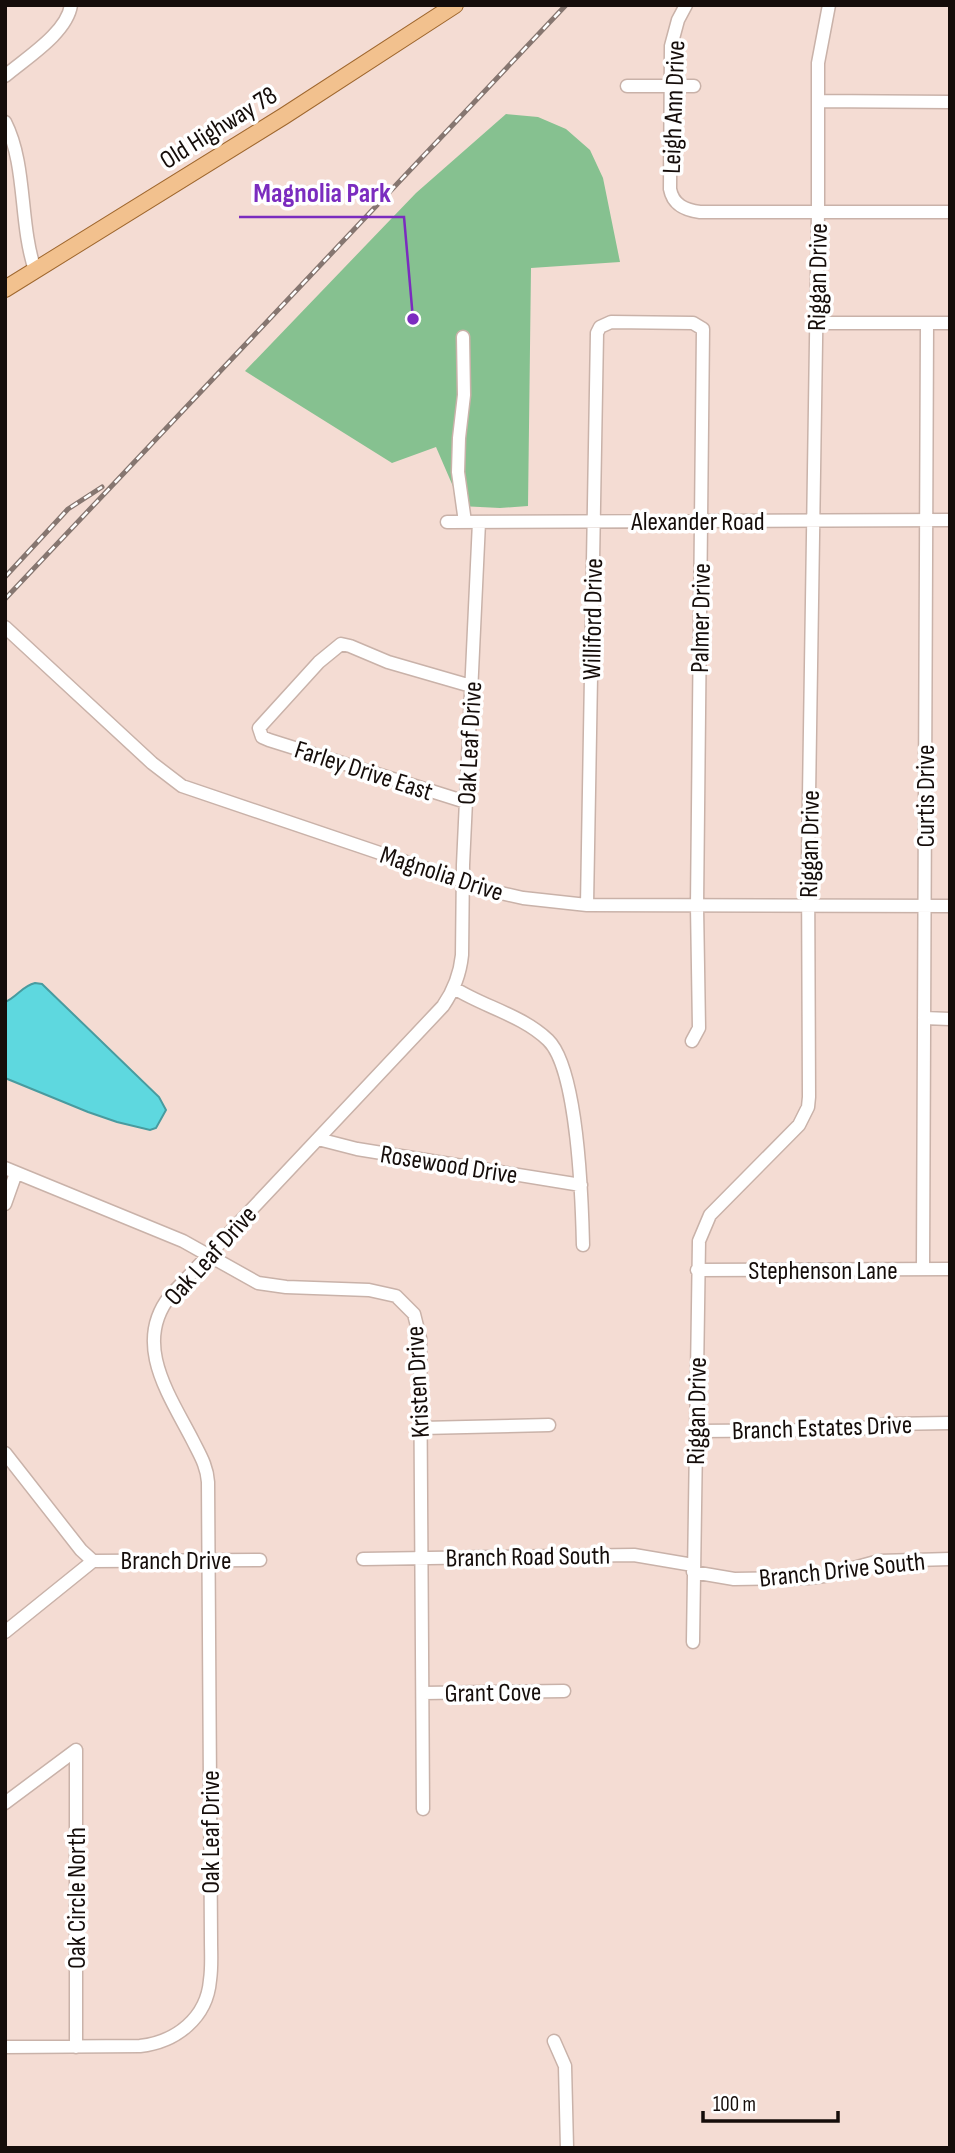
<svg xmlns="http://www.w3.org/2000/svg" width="955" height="2153" font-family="'Sofia Sans Condensed',sans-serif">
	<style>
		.green { fill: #86c190 }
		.water { fill: #5ed8df; stroke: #489b9f; stroke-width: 2 }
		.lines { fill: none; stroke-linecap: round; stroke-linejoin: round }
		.minor-casing { stroke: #c9b2a9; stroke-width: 15 }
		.major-casing { stroke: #9f672e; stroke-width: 18 }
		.minor { stroke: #fff; stroke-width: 12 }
		.major { stroke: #f2c18e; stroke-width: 16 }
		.rail-casing { stroke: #867670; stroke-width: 5 }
		.rail { stroke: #fff; stroke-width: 2.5; stroke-dasharray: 8; stroke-linecap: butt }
		.labels { text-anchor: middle; stroke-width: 7; stroke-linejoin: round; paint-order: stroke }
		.street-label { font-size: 26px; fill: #150d0a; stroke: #fff }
		.leader { fill: none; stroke: #7b2cbf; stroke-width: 2.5 }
		.callout-dot { fill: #7b2cbf; stroke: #fff; stroke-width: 2.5 }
		.callout-label { font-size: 28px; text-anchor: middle; font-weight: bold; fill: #7b2cbf; stroke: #fff; stroke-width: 7; stroke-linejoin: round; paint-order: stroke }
	</style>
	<rect width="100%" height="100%" fill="#f4dcd3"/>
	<path class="green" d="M 506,114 L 538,117 L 566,129 L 590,150 L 603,178 L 620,262 L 531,268 L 528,506 L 500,508 L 460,506 L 455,491 L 436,447 L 392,463 L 245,371 L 416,193 Z"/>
	<path class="water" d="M 35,983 L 42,984 L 159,1097 L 166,1110 L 156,1128 L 150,1130 L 117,1122 L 88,1112 L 5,1078 L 5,1002 C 17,997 22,986 35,983 Z"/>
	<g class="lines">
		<g class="minor-casing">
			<path id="minor" d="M 686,5 L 678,20 L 671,46 L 670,189 C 673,205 685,210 700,212 L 950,212
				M 5,76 C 26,58 67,33 71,5
				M 627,86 L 694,86
				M 818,101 L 950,102
				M 5,122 C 27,165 19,223 35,270
				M 817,323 L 950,323
				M 463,337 L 464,395 L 459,438 L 458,472 L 465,522
				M 447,522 L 950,520
				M 5,627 L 152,763 L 182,786 L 492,891 L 523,898 L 587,905 L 950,906
				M 466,802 L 269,740 L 262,737 L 259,728 L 319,662 L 341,644 L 350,646 L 388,662 L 471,686
				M 587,905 L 597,333 L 600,327 L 611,322 L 693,323 L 703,329 L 697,906 L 699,1028 L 692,1041
				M 454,988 C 484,1007 522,1015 548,1040 C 578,1069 582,1202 583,1245
				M 924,1018 L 950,1019
				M 318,1139 L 357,1149 L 581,1185
				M 5,1168 L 183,1241 L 258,1283 L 286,1287 L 369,1290 L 396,1296 L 414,1314 L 420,1338 L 423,1809
				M 5,1204 L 16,1173
				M 923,1269 L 927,323
				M 697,1270 L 950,1269
				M 422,1428 L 549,1425
				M 695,1431 L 853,1430 L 886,1424 L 950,1423
				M 5,1453 L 81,1550 L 93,1561
				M 363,1559 L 634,1555 L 693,1565
				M 93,1561 L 260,1560
				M 693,1572 L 734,1579 L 808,1578 L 824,1576 L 879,1561 L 950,1559
				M 5,1632 L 93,1561
				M 693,1642 L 699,1241 L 710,1215 L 799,1125 L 808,1107 L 809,1097 L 808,861 L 818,212 L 818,63 L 829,5
				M 423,1693 L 564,1691
				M 5,1803 L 76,1750
				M 554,2041 L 565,2066 L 567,2148
				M 5,2047 L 140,2046 C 176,2042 207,2018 210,1980 C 212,1967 211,1954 211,1941 L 208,1482 C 207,1466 200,1455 193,1441 C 170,1396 132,1344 170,1296 L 443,1006 C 454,990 460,975 462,955 L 463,865 L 479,522
				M 76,2047 L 76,1750"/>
		</g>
		<g class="major-casing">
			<path id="major" d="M 5,289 L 284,116 L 455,5"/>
		</g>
		<use href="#minor" class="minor"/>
		<use href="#major" class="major"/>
		<g class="rail-casing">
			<path id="rail" d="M 5,577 L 68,509 L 102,487
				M 5,599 L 566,5"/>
		</g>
		<use href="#rail" class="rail"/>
	</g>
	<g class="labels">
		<g class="street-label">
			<text transform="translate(673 107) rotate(-88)" y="9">Leigh Ann Drive</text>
			<text transform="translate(218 127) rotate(-32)" y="9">Old Highway 78</text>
			<text transform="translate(817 277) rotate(-89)" y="9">Riggan Drive</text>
			<text x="698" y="530">Alexander Road</text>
			<text transform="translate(700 618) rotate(-89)" y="9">Palmer Drive</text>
			<text transform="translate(592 619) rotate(-89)" y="9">Williford Drive</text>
			<text transform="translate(469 743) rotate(-87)" y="9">Oak Leaf Drive</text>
			<text transform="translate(364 770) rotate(18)" y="9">Farley Drive East</text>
			<text transform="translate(925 796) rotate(-90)" y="9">Curtis Drive</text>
			<text transform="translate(809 844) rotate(-89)" y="9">Riggan Drive</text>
			<text transform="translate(442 873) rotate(18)" y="9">Magnolia Drive</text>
			<text transform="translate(449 1164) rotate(9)" y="9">Rosewood Drive</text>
			<text transform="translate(210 1255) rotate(-48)" y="9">Oak Leaf Drive</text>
			<text x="823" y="1279">Stephenson Lane</text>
			<text transform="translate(417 1382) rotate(-93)" y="9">Kristen Drive</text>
			<text transform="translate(696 1411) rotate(-89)" y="9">Riggan Drive</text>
			<text transform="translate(822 1427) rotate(-2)" y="9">Branch Estates Drive</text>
			<text transform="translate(528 1556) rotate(-1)" y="9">Branch Road South</text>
			<text x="176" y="1569">Branch Drive</text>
			<text transform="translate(842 1569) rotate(-6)" y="9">Branch Drive South</text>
			<text transform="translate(493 1692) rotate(-1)" y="9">Grant Cove</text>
			<text transform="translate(210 1832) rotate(-90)" y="9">Oak Leaf Drive</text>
			<text transform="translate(76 1898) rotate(-90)" y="9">Oak Circle North</text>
		</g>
	</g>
	<path class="leader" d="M413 319L404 217H239"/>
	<circle class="callout-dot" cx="413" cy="319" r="7"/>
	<g class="callout-label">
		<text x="322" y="202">Magnolia Park</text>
	</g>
	<rect width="955" height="2153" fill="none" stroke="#150d0a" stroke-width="14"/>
	<path d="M703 2111v10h135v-10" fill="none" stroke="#150d0a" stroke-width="3.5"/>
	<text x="713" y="2111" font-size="21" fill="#150d0a" stroke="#ffffff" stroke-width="5" paint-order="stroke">100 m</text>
</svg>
